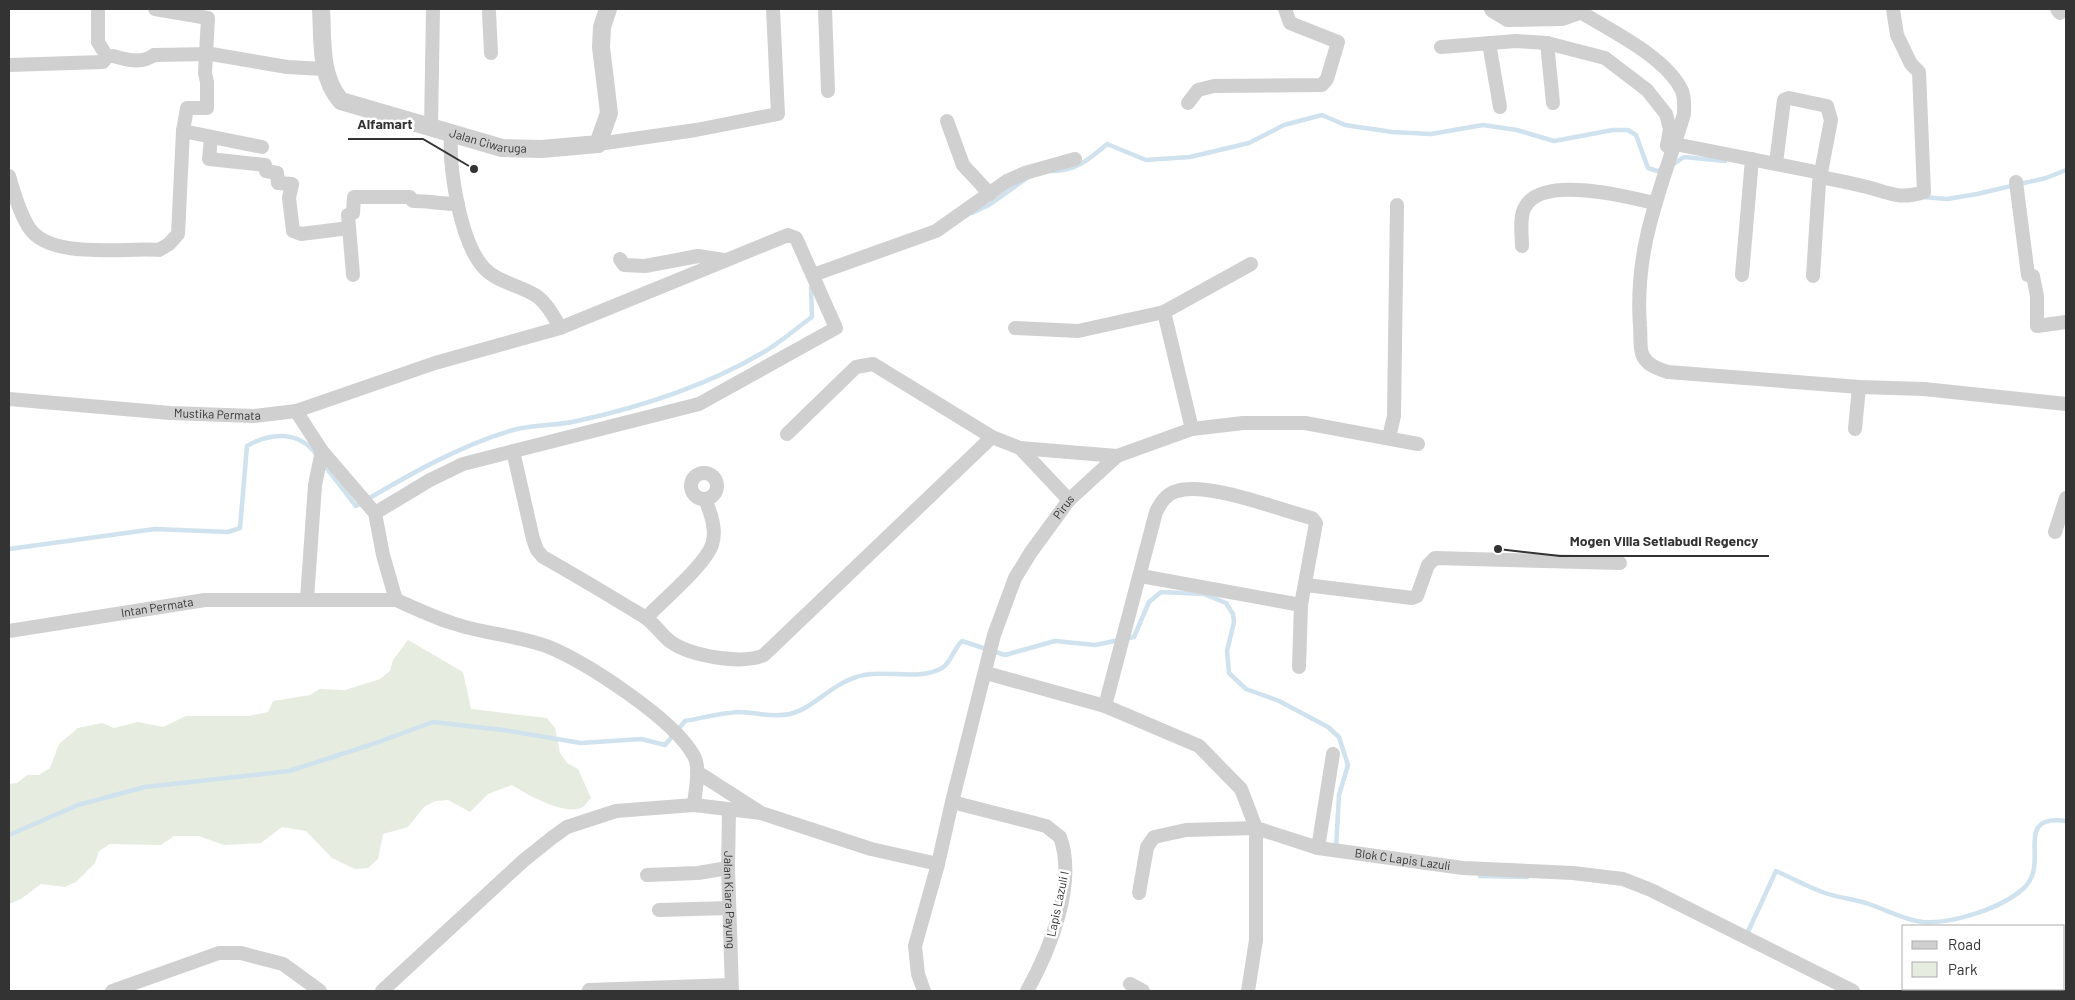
<svg xmlns="http://www.w3.org/2000/svg" width="2075" height="1000" font-family="Barlow,sans-serif">
	<style>
		.green { fill: #e6ecdf }
		.lines { fill: none; stroke-linecap: round; stroke-linejoin: round }
		.stream { stroke: #cfe2ee; stroke-width: 4.5 }
		.minor { stroke: #d0d0d0; stroke-width: 14 }
		.tertiary { stroke: #d0d0d0; stroke-width: 18 }
		.labels { text-anchor: middle; stroke-width: 5; stroke-linejoin: round; paint-order: stroke }
		.street-label { font-size: 12px; fill: #333; stroke: #fff }
		.leader { fill: none; stroke: #333; stroke-width: 2 }
		.callout-dot { fill: #333; stroke: #fff; stroke-width: 2 }
		.callout-label { font-size: 14px; text-anchor: middle; font-weight: bold; fill: #333; stroke: #fff; stroke-width: 5; stroke-linejoin: round; paint-order: stroke }
	</style>
	<rect width="100%" height="100%" fill="#fff"/>
	<path class="green" d="M 408,640 L 463,672 L 471,709 L 547,718 L 555,728 L 560,753 L 567,763 L 578,769 L 591,798 C 588,800 586,805 583,807 C 566,817 526,794 512,785 L 488,794 L 470,812 L 448,800 L 435,801 L 424,807 L 408,827 L 383,834 L 378,859 L 368,868 L 355,869 L 332,858 L 306,831 L 282,827 L 261,843 L 224,845 L 199,836 L 174,836 L 161,845 L 110,844 L 99,851 L 95,863 L 76,882 L 65,887 L 41,884 L 21,899 L 9,904 L 9,784 L 17,783 L 27,775 L 39,775 L 50,768 L 59,744 L 78,728 L 102,723 L 114,728 L 138,722 L 163,727 L 186,716 L 249,716 L 268,712 L 273,701 L 310,695 L 320,689 L 345,690 L 380,679 L 390,671 L 393,660 Z"/>
	<g class="lines">
		<path class="stream" d="M 1671,166 L 1684,157 L 1725,161
			M 1051,171 C 1074,172 1090,159 1107,144 L 1146,160 L 1190,157 L 1249,143 L 1284,125 L 1322,115 L 1345,125 L 1392,132 L 1431,134 L 1483,125 L 1517,130 L 1554,141 L 1613,130 L 1628,130 L 1636,135 L 1648,168 L 1657,171 L 1664,169
			M 1924,197 L 1947,199 L 1977,194 L 2046,178 L 2066,170
			M 972,213 L 989,205 L 1027,178
			M 322,462 L 356,506 C 405,477 458,446 513,430 C 534,424 556,426 577,421 C 641,407 706,386 762,353 C 780,343 795,329 812,317 L 811,287 L 813,285
			M 9,549 L 155,529 L 228,532 L 240,528 L 247,446 C 271,432 299,431 316,454
			M 9,835 L 78,805 L 145,787 L 289,771 L 370,745 L 433,722 L 503,730 L 581,743 L 641,739 L 665,745 L 685,721 C 702,718 721,713 738,712 C 757,712 770,718 790,714 C 815,708 833,681 864,675 C 888,670 919,681 942,668 C 951,663 954,648 962,641 L 1005,655 L 1055,641 L 1095,645 L 1134,637 L 1149,602 L 1161,592 L 1204,594 L 1226,603 L 1233,614 L 1234,622 L 1227,651 L 1229,673 L 1246,689 L 1279,701 L 1328,727 L 1339,737 L 1348,765 L 1339,795 L 1336,848
			M 1480,876 L 1527,877
			M 1746,936 L 1776,871 C 1792,878 1808,887 1825,893 C 1839,898 1855,899 1869,904 C 1887,910 1903,920 1923,922 C 1953,924 2003,908 2025,887 C 2050,862 2012,814 2066,821"/>
		<g class="minor">
			<path d="M 155,9 L 208,18 L 205,73 L 207,82 L 207,108 L 187,108 L 183,131"/>
			<path d="M 825,9 L 828,91"/>
			<path d="M 2057,9 L 2060,13"/>
			<path d="M 1579,11 C 1609,30 1667,57 1682,91 C 1685,98 1684,106 1684,114 C 1662,187 1634,246 1640,326 C 1641,334 1639,349 1643,356 C 1648,366 1659,369 1668,372 L 1859,387 L 1924,389 L 2066,404"/>
			<path d="M 489,12 L 491,53"/>
			<path d="M 1489,43 L 1500,107"/>
			<path d="M 1547,43 L 1553,103"/>
			<path d="M 1441,47 L 1516,41 L 1547,43 L 1605,58 L 1647,90 L 1666,114 L 1670,129 L 1667,146"/>
			<path d="M 113,56 C 127,60 142,64 154,55 L 211,54 L 287,67 L 324,69"/>
			<path d="M 9,65 L 103,62 L 107,57 L 98,42 L 98,9"/>
			<path d="M 1188,103 L 1198,90 L 1214,86 L 1322,85 L 1327,79 L 1338,42 L 1290,23 L 1285,9"/>
			<path d="M 947,121 L 963,165 L 990,194"/>
			<path d="M 431,128 L 433,9"/>
			<path d="M 451,135 C 449,169 460,242 484,268 C 497,282 519,285 535,295 C 545,301 555,318 560,328"/>
			<path d="M 211,138 L 209,159 L 265,165 L 266,171 L 277,173 L 278,183 L 292,184 L 289,198 L 293,231 L 301,234 L 349,228"/>
			<path d="M 598,144 L 696,130 L 778,114 L 773,9"/>
			<path d="M 1675,144 L 1821,173"/>
			<path d="M 1776,163 L 1784,100 L 1789,98 L 1827,106 L 1831,120 L 1819,183 L 1813,276"/>
			<path d="M 9,176 C 14,193 19,211 28,226 C 48,261 125,247 159,250 L 169,244 L 178,234 L 183,131 L 262,147"/>
			<path d="M 1821,177 C 1836,180 1852,183 1867,187 C 1891,193 1898,200 1924,192 L 1919,72 L 1911,64 L 1897,35 L 1893,9"/>
			<path d="M 2016,182 L 2028,275 L 2033,276 L 2037,296 L 2037,326 L 2066,322"/>
			<path d="M 1522,246 C 1522,235 1519,217 1525,207 C 1542,175 1625,196 1654,203"/>
			<path d="M 620,259 L 624,265 L 645,266 L 698,256 L 724,260"/>
			<path d="M 353,275 L 348,215 L 353,213 L 354,197 L 410,197 L 413,201 C 429,201 442,204 458,204"/>
			<path d="M 813,275 L 936,231 L 1007,181 L 1025,173 L 1075,159"/>
			<path d="M 1742,275 L 1752,159"/>
			<path d="M 1164,312 L 1192,429"/>
			<path d="M 1015,328 L 1078,331 L 1164,312 L 1251,264"/>
			<path id="s1" d="M 9,399 L 170,413 L 254,416 L 296,411 L 435,363 L 560,328 L 788,235 L 796,238 L 836,328 L 699,404 L 463,464 L 430,480 L 375,513"/>
			<path d="M 296,411 L 322,451 L 375,513 L 383,555 L 396,600 C 415,608 433,617 452,623 C 484,634 517,635 549,647 C 587,663 674,719 694,756 C 701,769 695,790 694,805"/>
			<path d="M 1855,429 L 1859,387"/>
			<path d="M 787,434 L 856,367 L 873,364 L 992,437"/>
			<path d="M 1389,437 L 1394,416 L 1397,205"/>
			<path d="M 1020,448 L 1117,456"/>
			<path d="M 513,451 L 533,539 L 537,550 L 543,557 C 577,576 610,596 643,616 C 654,622 661,635 671,642 C 691,656 742,665 764,655 L 992,437 L 1020,448 L 1069,500"/>
			<circle cx="704" cy="486" r="13"/>
			<path d="M 2055,532 L 2066,498"/>
			<path d="M 1141,576 L 1301,605"/>
			<path d="M 1306,585 L 1412,598 L 1417,596 L 1428,565 L 1435,558 L 1620,563"/>
			<path d="M 307,599 L 315,485 L 322,451"/>
			<path d="M 646,618 C 662,601 705,565 712,545 C 717,530 711,514 705,499"/>
			<path id="s2" d="M 9,631 L 205,600 L 396,600"/>
			<path id="s3" d="M 986,673 L 1105,706 L 1199,746 L 1241,789 L 1256,828 L 1318,848 L 1463,868 L 1573,873 L 1623,879 L 1651,890 L 1853,991"/>
			<path d="M 1105,706 L 1156,512 C 1161,502 1166,494 1177,491 C 1207,481 1279,510 1312,518 L 1316,523 L 1301,605 L 1299,667"/>
			<path d="M 697,772 L 758,811"/>
			<path d="M 952,802 L 1046,826 L 1060,837 C 1077,883 1050,950 1027,991"/>
			<path id="s4" d="M 729,810 L 728,868 L 732,991"/>
			<path d="M 1318,848 L 1333,754"/>
			<path d="M 647,875 L 698,873 L 728,868"/>
			<path d="M 1139,893 L 1147,847 L 1154,837 L 1186,830 L 1256,828 L 1256,940 L 1248,991"/>
			<path d="M 659,910 L 729,908"/>
			<path d="M 1130,984 L 1143,991"/>
			<path d="M 589,990 L 731,985"/>
			<path d="M 112,991 L 219,953 L 241,953 L 283,964 L 320,991"/>
			<path d="M 382,991 L 523,861 L 553,837 L 567,827 L 616,811 L 694,805 L 761,813 L 871,849 L 938,864"/>
			<path id="s5" d="M 924,991 L 918,974 L 915,946 L 938,864 L 952,802 L 994,635 L 1015,578 L 1031,552 L 1069,500 L 1117,456 L 1192,429 L 1243,423 L 1305,423 L 1418,444"/>
		</g>
		<g class="tertiary">
			<path id="s6" d="M 321,9 C 323,40 319,76 341,101 L 502,148 L 542,149 L 598,144 L 609,113 L 601,47 L 602,27 L 608,9"/>
			<path d="M 1493,9 L 1508,18 L 1562,17 L 1579,11 L 1580,9"/>
		</g>
	</g>
	<g class="labels">
		<g class="street-label">
			<text dy="4" stroke="none"><textPath href="#s6" startOffset="249">Jalan Ciwaruga</textPath></text>
			<text dy="4" stroke="none"><textPath href="#s1" startOffset="209">Mustika Permata</textPath></text>
			<text dy="4" stroke="none"><textPath href="#s5" startOffset="514">Pirus</textPath></text>
			<text dy="4" stroke="none"><textPath href="#s2" startOffset="150">Intan Permata</textPath></text>
			<text dy="4" stroke="none"><textPath href="#s3" startOffset="478">Blok C Lapis Lazuli</textPath></text>
			<text dy="4" stroke="none"><textPath href="#s4" startOffset="90">Jalan Kiara Payung</textPath></text>
			<text transform="translate(1058 904) rotate(-78)" y="4">Lapis Lazuli I</text>
		</g>
	</g>
	<path class="leader" d="M474 169L423 139H348M1498 549L1560 556H1769"/>
	<g class="callout-dot">
		<circle cx="474" cy="169" r="5"/>
		<circle cx="1498" cy="549" r="5"/>
	</g>
	<g class="callout-label">
		<text x="385" y="129">Alfamart</text>
		<text x="1664" y="546">Mogen Villa Setiabudi Regency</text>
	</g>
	<rect width="2075" height="1000" fill="none" stroke="#333333" stroke-width="20"/>
	<rect x="1902" y="925" width="162" height="65" fill="#ffffff" stroke="#adadad"/>
	<rect x="1912" y="941" width="25" height="8" fill="#d0d0d0" stroke="#adadad"/>
	<text x="1948" y="950" font-size="15" fill="#333333">Road</text>
	<rect x="1912" y="962" width="25" height="15" fill="#e6ecdf" stroke="#adadad"/>
	<text x="1948" y="975" font-size="15" fill="#333333">Park</text>
</svg>
